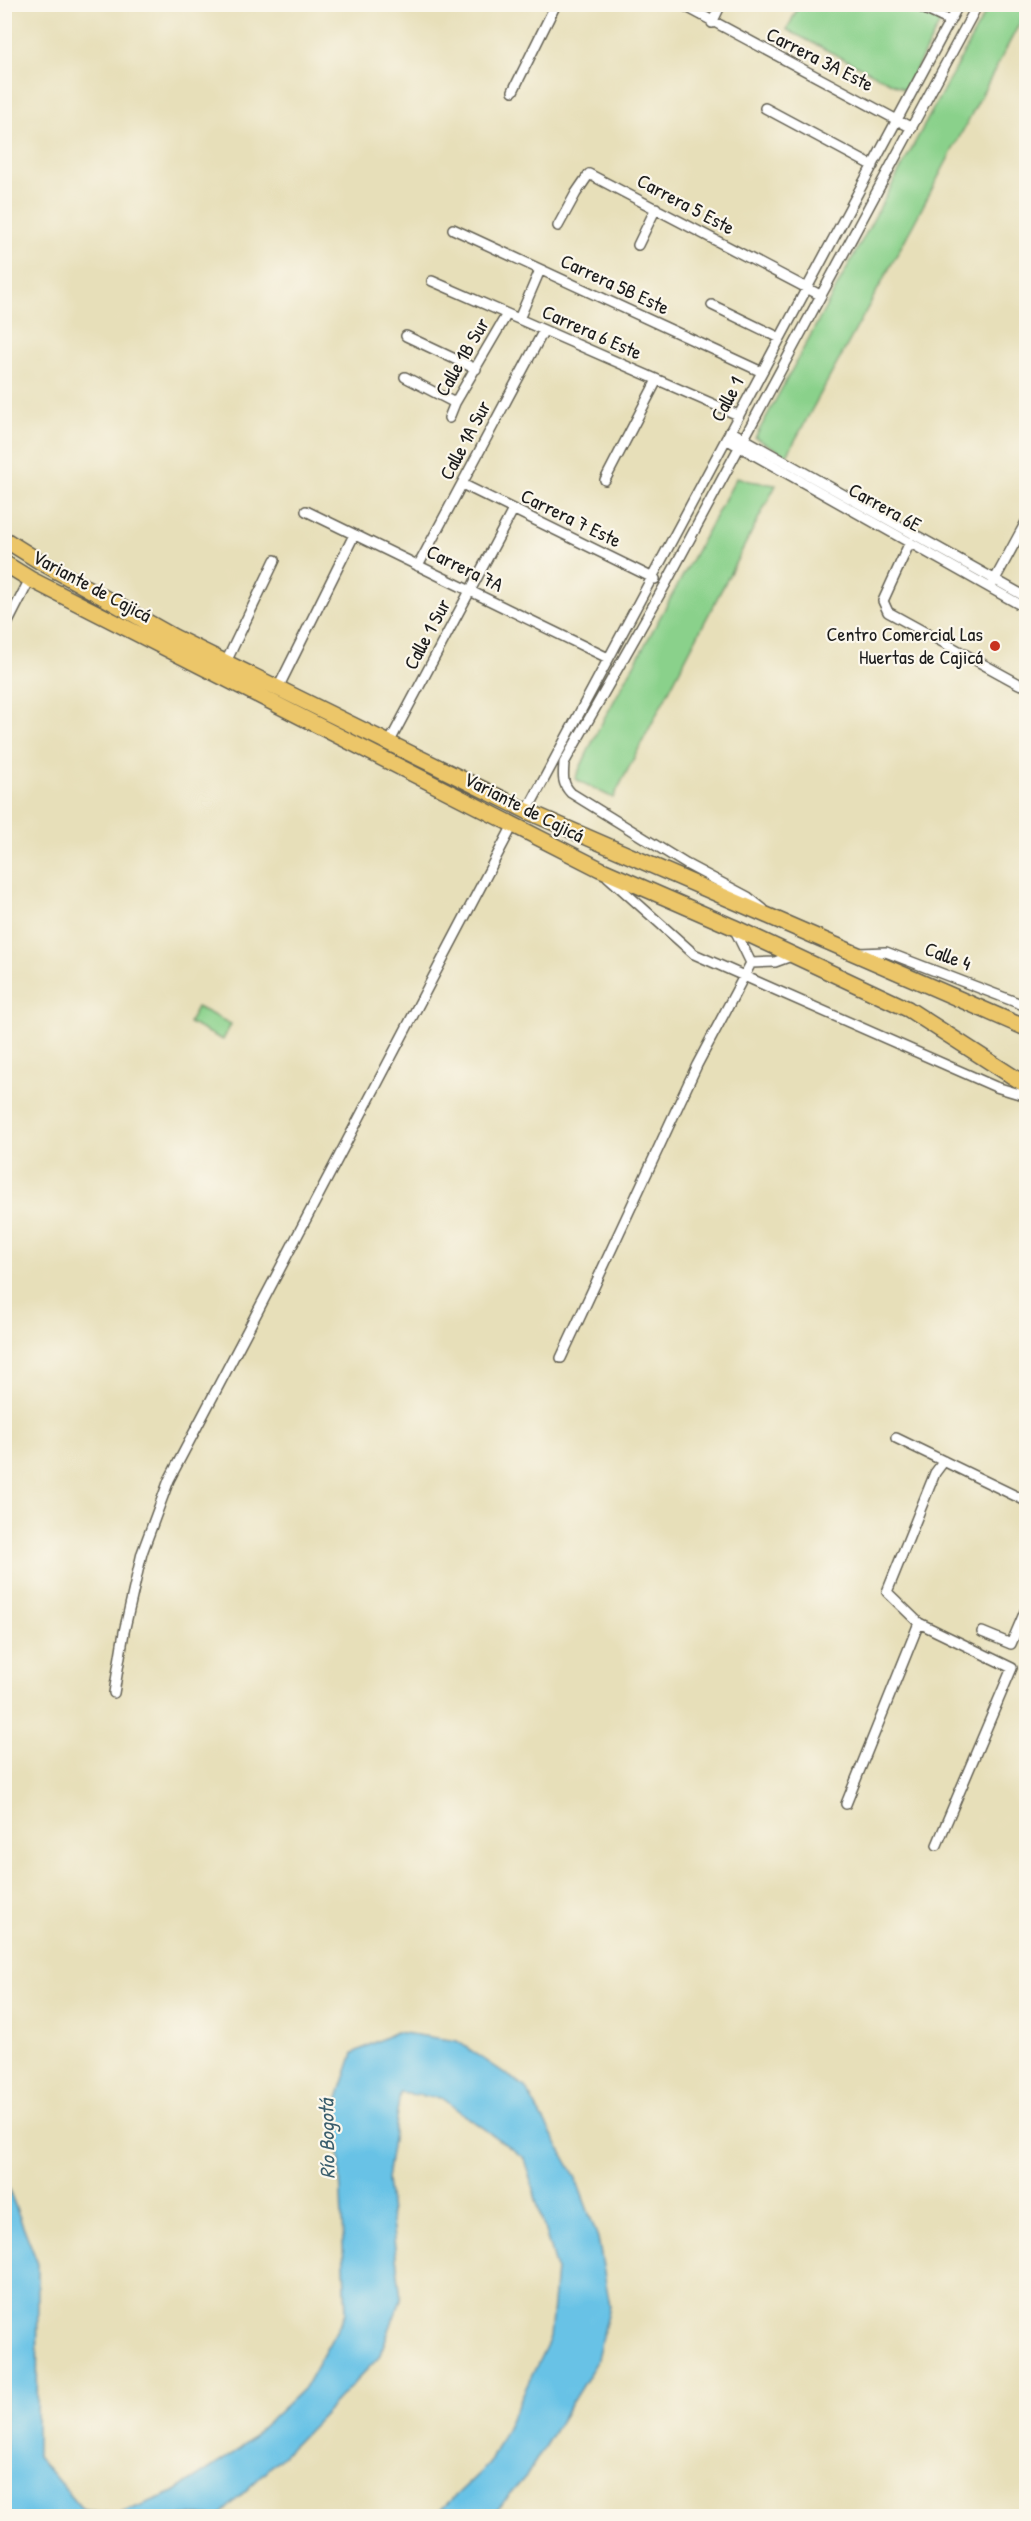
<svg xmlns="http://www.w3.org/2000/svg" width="1031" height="2521" font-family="'Patrick Hand',sans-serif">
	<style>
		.green { fill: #8ad18b; stroke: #537654; stroke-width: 1.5 }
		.water { fill: #68c2e6; stroke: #426f81; stroke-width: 1.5 }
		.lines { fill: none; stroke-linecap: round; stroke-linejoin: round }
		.minor-casing { stroke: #636053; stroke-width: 12 }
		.trunk-casing { stroke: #636053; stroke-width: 18 }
		.minor { stroke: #fff; stroke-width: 9 }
		.trunk { stroke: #ecc669; stroke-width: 15 }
		.poi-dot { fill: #c8321e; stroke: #fbf7ec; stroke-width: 2 }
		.labels { text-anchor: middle; stroke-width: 4.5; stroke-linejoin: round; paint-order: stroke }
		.street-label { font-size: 20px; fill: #1c1c1c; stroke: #fbf7ec }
		.poi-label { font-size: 20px; fill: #1c1c1c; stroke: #fbf7ec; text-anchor: end }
		.water-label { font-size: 21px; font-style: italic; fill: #3a5e6d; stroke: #fbf7ec }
	</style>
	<rect width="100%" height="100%" fill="#fbf7ec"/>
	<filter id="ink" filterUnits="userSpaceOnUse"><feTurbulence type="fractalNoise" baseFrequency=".0167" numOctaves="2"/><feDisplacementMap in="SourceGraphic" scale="12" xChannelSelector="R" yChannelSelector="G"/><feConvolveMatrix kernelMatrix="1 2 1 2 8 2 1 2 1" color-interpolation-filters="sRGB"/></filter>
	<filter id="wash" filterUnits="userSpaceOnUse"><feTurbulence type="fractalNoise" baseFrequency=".008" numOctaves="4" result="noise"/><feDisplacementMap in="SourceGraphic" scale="24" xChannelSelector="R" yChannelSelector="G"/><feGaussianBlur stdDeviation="1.35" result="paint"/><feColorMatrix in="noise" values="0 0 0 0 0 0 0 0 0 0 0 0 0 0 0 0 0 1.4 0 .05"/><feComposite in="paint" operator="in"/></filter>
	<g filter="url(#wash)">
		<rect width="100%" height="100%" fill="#e7dfb9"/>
		<path class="green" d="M 990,4 L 1026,5 L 1026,11 L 913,225 L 787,455 L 755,438 Z
			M 799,5 L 909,5 L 941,21 L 905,90 L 787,30 Z
			M 737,477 L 749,481 L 776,485 L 613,798 L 575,779 L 597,732 Z
			M 197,1007 L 231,1024 L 223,1040 L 189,1023 Z"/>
		<path class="water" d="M 396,2032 L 457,2041 L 525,2087 L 575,2176 L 598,2238 L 610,2306 L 596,2363 L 527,2475 L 491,2516 L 434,2516 L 489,2464 L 550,2338 L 556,2269 L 524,2158 L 441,2098 L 400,2093 L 387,2179 L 401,2299 L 379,2357 L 296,2443 L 219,2516 L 5,2516 L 5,2180 L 38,2264 L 37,2456 L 83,2510 L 119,2514 L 174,2492 L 240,2449 L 305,2387 L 346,2313 L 337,2101 L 353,2053 Z"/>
	</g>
	<g filter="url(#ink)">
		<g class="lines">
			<g class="minor-casing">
				<path id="minor" d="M 681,4 L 912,128
					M 914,4 L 950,21
					M 712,23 L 721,4
					M 513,91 L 556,4
					M 765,108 L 873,166
					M 558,226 L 576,193 L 589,174 L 820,295
					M 453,229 L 762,372
					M 638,245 L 656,208
					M 432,281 L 738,415
					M 712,305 L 780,338
					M 519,319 L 540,270
					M 406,336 L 476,369
					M 405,377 L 455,403
					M 449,418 L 455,403 L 507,314
					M 730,431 L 1026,597
					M 726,439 L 1026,608
					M 605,480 L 657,380
					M 462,484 L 655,579
					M 306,511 L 608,658
					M 910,542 L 883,601 L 888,612 L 1019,684 L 1026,686
					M 418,566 L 544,330
					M 993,583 L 1026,522
					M 4,630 L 30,579
					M 226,662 L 275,560
					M 278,688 L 354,535
					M 389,743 L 513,510
					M 527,811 L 959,4
					M 608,877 L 694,954 L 996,1087 L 1026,1096
					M 763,909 L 748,897 L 686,864 L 571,793 C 562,784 563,776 564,763 L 665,585 L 978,4
					M 734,928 L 751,963
					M 859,953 L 886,952 L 1026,1006
					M 751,963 L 775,962 L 794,955
					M 561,1358 L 697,1065 L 751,963
					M 896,1438 L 1026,1501
					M 982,1632 L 1011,1644 L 1026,1609
					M 114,1693 L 124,1632 L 142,1553 L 169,1480 L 513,825
					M 846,1804 L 919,1623
					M 937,1845 L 1012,1668 L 919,1623 L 887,1592 L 935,1473 L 944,1461"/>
			</g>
			<g class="trunk-casing">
				<path id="trunk" d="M 4,539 L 39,561 L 174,637 L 527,811 L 1026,1028
					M 4,563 L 30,579 L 600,869 L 733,927 L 908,1009 L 1026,1085"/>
			</g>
			<use href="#minor" class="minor"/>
			<use href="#trunk" class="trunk"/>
		</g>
	</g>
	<circle class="poi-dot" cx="995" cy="646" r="6"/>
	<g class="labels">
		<g class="street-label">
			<text transform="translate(820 59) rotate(27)" y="7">Carrera 3A Este</text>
			<text transform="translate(686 204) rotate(28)" y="7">Carrera 5 Este</text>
			<text transform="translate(615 284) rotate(25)" y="7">Carrera 5B Este</text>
			<text transform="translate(592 332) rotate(24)" y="7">Carrera 6 Este</text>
			<text transform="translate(462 357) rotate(-60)" y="7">Calle 1B Sur</text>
			<text transform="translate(727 399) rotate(-62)" y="7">Calle 1</text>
			<text transform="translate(465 440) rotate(-62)" y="7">Calle 1A Sur</text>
			<text transform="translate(885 507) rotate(29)" y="7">Carrera 6E</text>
			<text transform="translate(571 518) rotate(26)" y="7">Carrera 7 Este</text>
			<text transform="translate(465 568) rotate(26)" y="7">Carrera 7A</text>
			<text transform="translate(92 586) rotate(28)" y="7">Variante de Cajicá</text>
			<text transform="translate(427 634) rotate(-62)" y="7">Calle 1 Sur</text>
			<text transform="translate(524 807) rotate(27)" y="7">Variante de Cajicá</text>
			<text transform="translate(948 956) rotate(21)" y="7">Calle 4</text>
		</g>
		<g class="poi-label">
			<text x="983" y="641">Centro Comercial Las<tspan x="983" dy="23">Huertas de Cajicá</tspan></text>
		</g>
		<g class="water-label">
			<text transform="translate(327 2139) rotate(-91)" y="7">Río Bogotá</text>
		</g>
	</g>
	<rect width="1031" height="2521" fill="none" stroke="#fbf7ec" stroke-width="24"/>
</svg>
